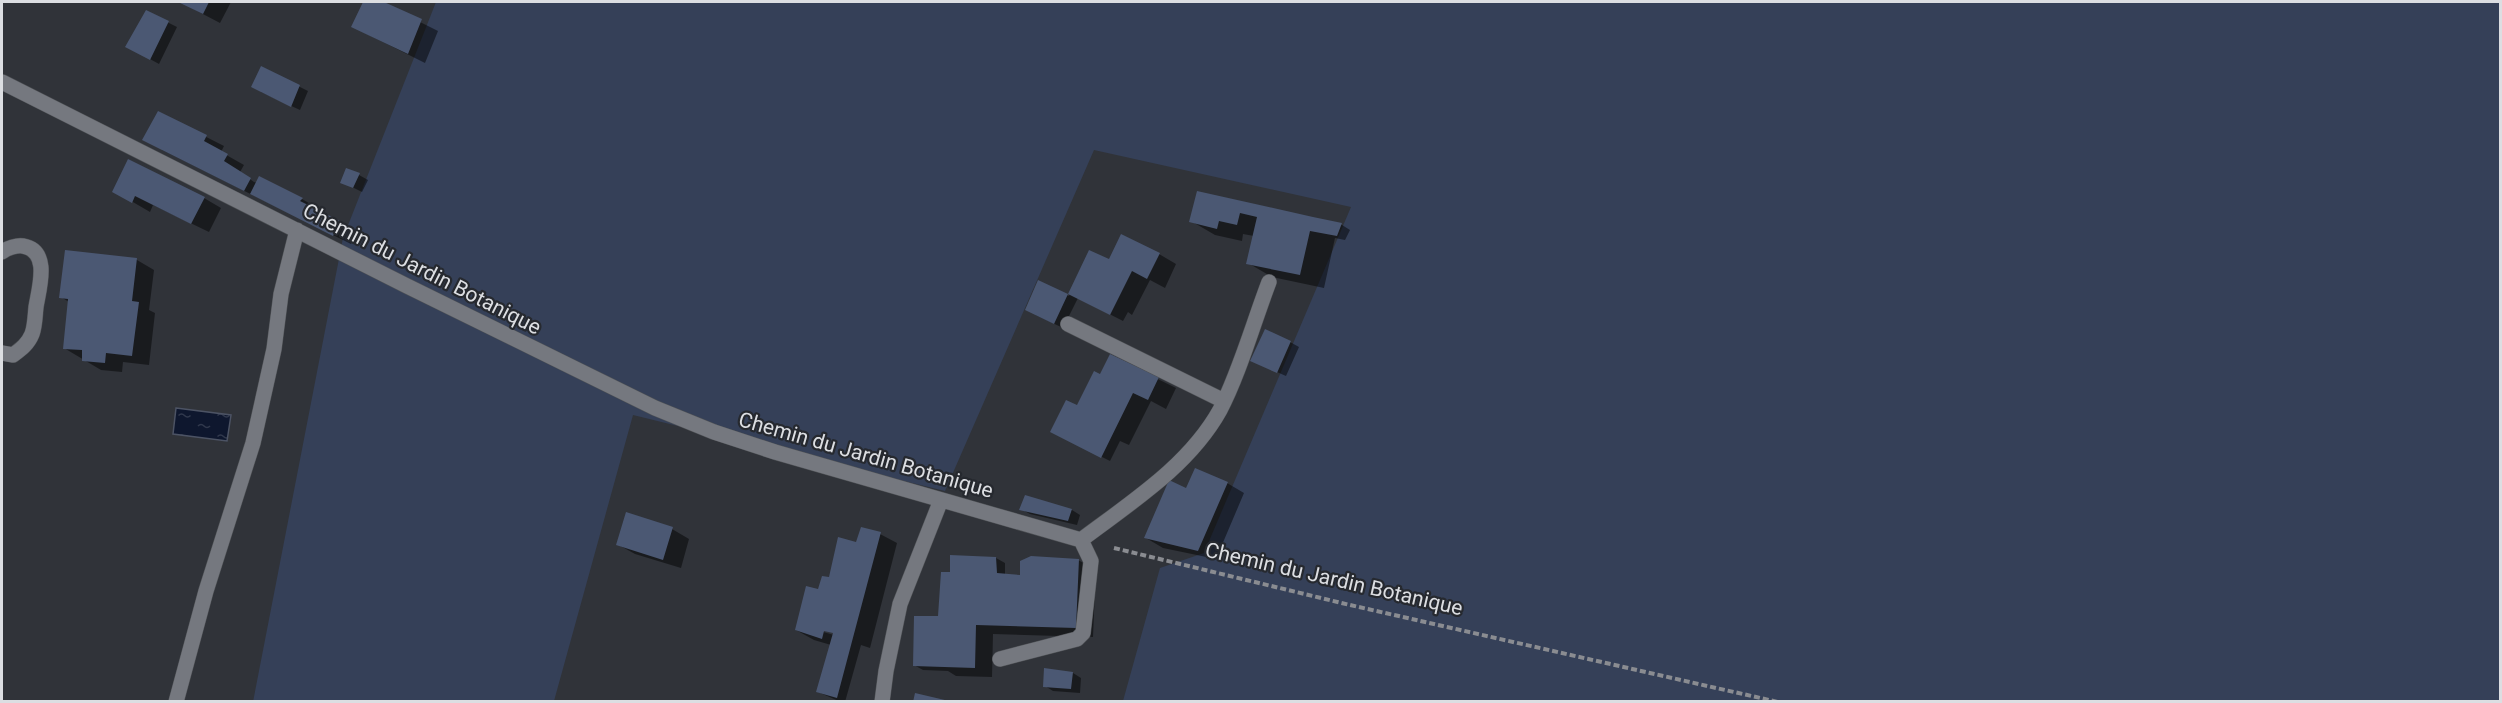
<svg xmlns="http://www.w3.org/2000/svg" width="2502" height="703" font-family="Roboto,sans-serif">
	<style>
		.green { fill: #354058 }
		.water { fill: url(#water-ripples); stroke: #4c5364; stroke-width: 1.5 }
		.shadow { fill: #0007; fill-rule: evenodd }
		.building { fill: #4b5873 }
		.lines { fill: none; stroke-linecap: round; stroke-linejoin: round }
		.minor-casing { stroke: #4f5256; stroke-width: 16 }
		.path { stroke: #8a8c91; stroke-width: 4; stroke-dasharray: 6 3; stroke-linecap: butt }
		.minor { stroke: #75787f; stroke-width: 15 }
		.labels { text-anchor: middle; stroke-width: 4.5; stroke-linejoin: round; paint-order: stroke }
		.street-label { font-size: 21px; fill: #dcdee2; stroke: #26292f }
	</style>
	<defs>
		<pattern id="water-ripples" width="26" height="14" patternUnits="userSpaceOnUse" patternTransform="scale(1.5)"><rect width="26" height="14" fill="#0e172e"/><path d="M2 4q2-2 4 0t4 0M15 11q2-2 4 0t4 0" fill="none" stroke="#30384c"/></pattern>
	</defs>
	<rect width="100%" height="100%" fill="#303339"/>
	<path class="green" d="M 436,2 L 2500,2 L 2500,701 L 1123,701 L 1160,568 L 1204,553 L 1351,207 L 1094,150 L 945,491 L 633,415 L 554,701 L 253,702 L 343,238 Z"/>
	<path class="water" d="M 176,408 L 231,415 L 227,441 L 173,434 Z"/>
	<path class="shadow" d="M 180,2 L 231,2 L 220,23 Z
		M 364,2 L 380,2 L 438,31 L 425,63 L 353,27 Z
		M 147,12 L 177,27 L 159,64 L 128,47 Z
		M 262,68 L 308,91 L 300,110 L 261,92 Z
		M 159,113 L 224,146 L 221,152 L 244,165 L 240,172 L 254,182 L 257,183 L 260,178 L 302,199 L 319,209 L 317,211 L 357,232 L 351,244 L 162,150 Z
		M 359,175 L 368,180 L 362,192 L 342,182 Z
		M 114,191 L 204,198 L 221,208 L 209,232 L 153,205 L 150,212 Z
		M 1198,193 L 1342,225 L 1350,230 L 1345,240 L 1335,238 L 1324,288 L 1272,277 L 1248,263 L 1254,236 L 1243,234 L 1242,241 L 1215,235 L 1191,221 Z
		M 66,252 L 137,260 L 154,270 L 149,310 L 155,313 L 149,365 L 123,362 L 122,372 L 101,370 L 64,348 L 69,302 L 61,297 Z
		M 1090,252 L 1110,261 L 1159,254 L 1176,264 L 1165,288 L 1150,280 L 1132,315 L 1128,312 L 1123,321 L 1078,298 L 1063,328 L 1036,315 L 1039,282 L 1069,296 Z
		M 1290,342 L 1299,347 L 1286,376 L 1261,365 Z
		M 1111,356 L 1176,388 L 1166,409 L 1151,401 L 1129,445 L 1120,441 L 1110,461 L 1052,432 L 1078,407 L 1101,376 Z
		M 1227,483 L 1244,493 L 1216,559 L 1163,548 L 1146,538 Z
		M 1026,497 L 1072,510 L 1080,515 L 1077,525 L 1030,514 L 1021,509 Z
		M 672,529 L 689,539 L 681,568 L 635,554 L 617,544 Z
		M 880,534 L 897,543 L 870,648 L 861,645 L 845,702 L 841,702 L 818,692 L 831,645 L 814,640 L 796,630 L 819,590 L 857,544 ZM 817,627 L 834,632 L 834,635 L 816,630 Z
		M 996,558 L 1005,563 L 1005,576 L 1027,577 L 1078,560 L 1087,565 L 1095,589 L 1093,637 L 993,634 L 992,677 L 956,676 L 948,671 L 923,670 L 914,665 L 938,617 L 952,574 Z
		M 1073,673 L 1081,678 L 1080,693 L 1053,691 L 1045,686 Z"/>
	<path class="building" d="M 178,2 L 209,2 L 203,14 Z
		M 363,2 L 384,2 L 422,19 L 408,54 L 351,27 Z
		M 146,10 L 169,21 L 150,60 L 125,47 Z
		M 261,66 L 300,85 L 291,107 L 251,87 Z
		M 158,111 L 207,135 L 204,141 L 228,154 L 224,161 L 251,178 L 244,191 L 142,140 Z
		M 128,159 L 205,197 L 191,224 L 135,196 L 132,203 L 112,192 Z
		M 346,168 L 360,173 L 353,188 L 340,183 Z
		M 259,176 L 303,198 L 300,201 L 340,221 L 333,236 L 250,194 Z
		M 1197,191 L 1313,217 L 1342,223 L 1337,236 L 1310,231 L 1300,275 L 1246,264 L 1257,217 L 1240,213 L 1237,225 L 1219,221 L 1217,229 L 1189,222 Z
		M 1121,234 L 1160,253 L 1147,279 L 1132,271 L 1110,315 L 1068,294 L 1054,324 L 1025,310 L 1038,280 L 1068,294 L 1089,250 L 1109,259 Z
		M 65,250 L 137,258 L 132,301 L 139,302 L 132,356 L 106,353 L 105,363 L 82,361 L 82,350 L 63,349 L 68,299 L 59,298 Z
		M 1265,329 L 1291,341 L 1277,373 L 1250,361 Z
		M 1110,354 L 1159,377 L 1148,400 L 1133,393 L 1101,458 L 1050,432 L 1066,400 L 1077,405 L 1094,371 L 1100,374 Z
		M 1195,468 L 1228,482 L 1198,551 L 1144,538 L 1169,480 L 1186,488 Z
		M 1025,495 L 1072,509 L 1068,521 L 1019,510 Z
		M 626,512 L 673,527 L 663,560 L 616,545 Z
		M 861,527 L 881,532 L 837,698 L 816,692 L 833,633 L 824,631 L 822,639 L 795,630 L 806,586 L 818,589 L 822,576 L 829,577 L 838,537 L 856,542 Z
		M 950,555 L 996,557 L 997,573 L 1020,575 L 1020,561 L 1031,556 L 1079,559 L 1076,628 L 976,625 L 975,668 L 913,666 L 914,616 L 938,616 L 941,572 L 950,572 Z
		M 1044,668 L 1073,672 L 1071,689 L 1043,687 Z
		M 915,693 L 949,701 L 949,702 L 913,702 Z"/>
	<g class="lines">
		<g class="minor-casing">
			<path id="minor" d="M 2,82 L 407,286 L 655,408 L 714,432 L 775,452 L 1081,540
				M 2,252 C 7,248 17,245 23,246 C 51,251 39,288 36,307 C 35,316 35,326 32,334 C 28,344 21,349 13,355 L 2,353
				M 1068,324 L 1224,401
				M 1081,540 C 1130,503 1189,466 1220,410 C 1239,374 1254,321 1269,282
				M 1000,659 L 1077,639 L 1083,633 L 1091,561 L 1081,540
				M 176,702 L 206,591 L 253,443 L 274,349 L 281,294 L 297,230
				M 882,702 L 886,671 L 900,604 L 941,500"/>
		</g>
		<path class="path" d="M 1114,548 L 1350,605 L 1778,702"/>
		<use href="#minor" class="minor"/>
	</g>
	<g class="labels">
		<g class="street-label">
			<text transform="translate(422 269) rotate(27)" y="7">Chemin du Jardin Botanique</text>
			<text transform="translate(866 455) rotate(16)" y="7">Chemin du Jardin Botanique</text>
			<text transform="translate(1334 579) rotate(13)" y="7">Chemin du Jardin Botanique</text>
		</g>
	</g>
	<rect width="2502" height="703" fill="none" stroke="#dcdee2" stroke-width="6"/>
</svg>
